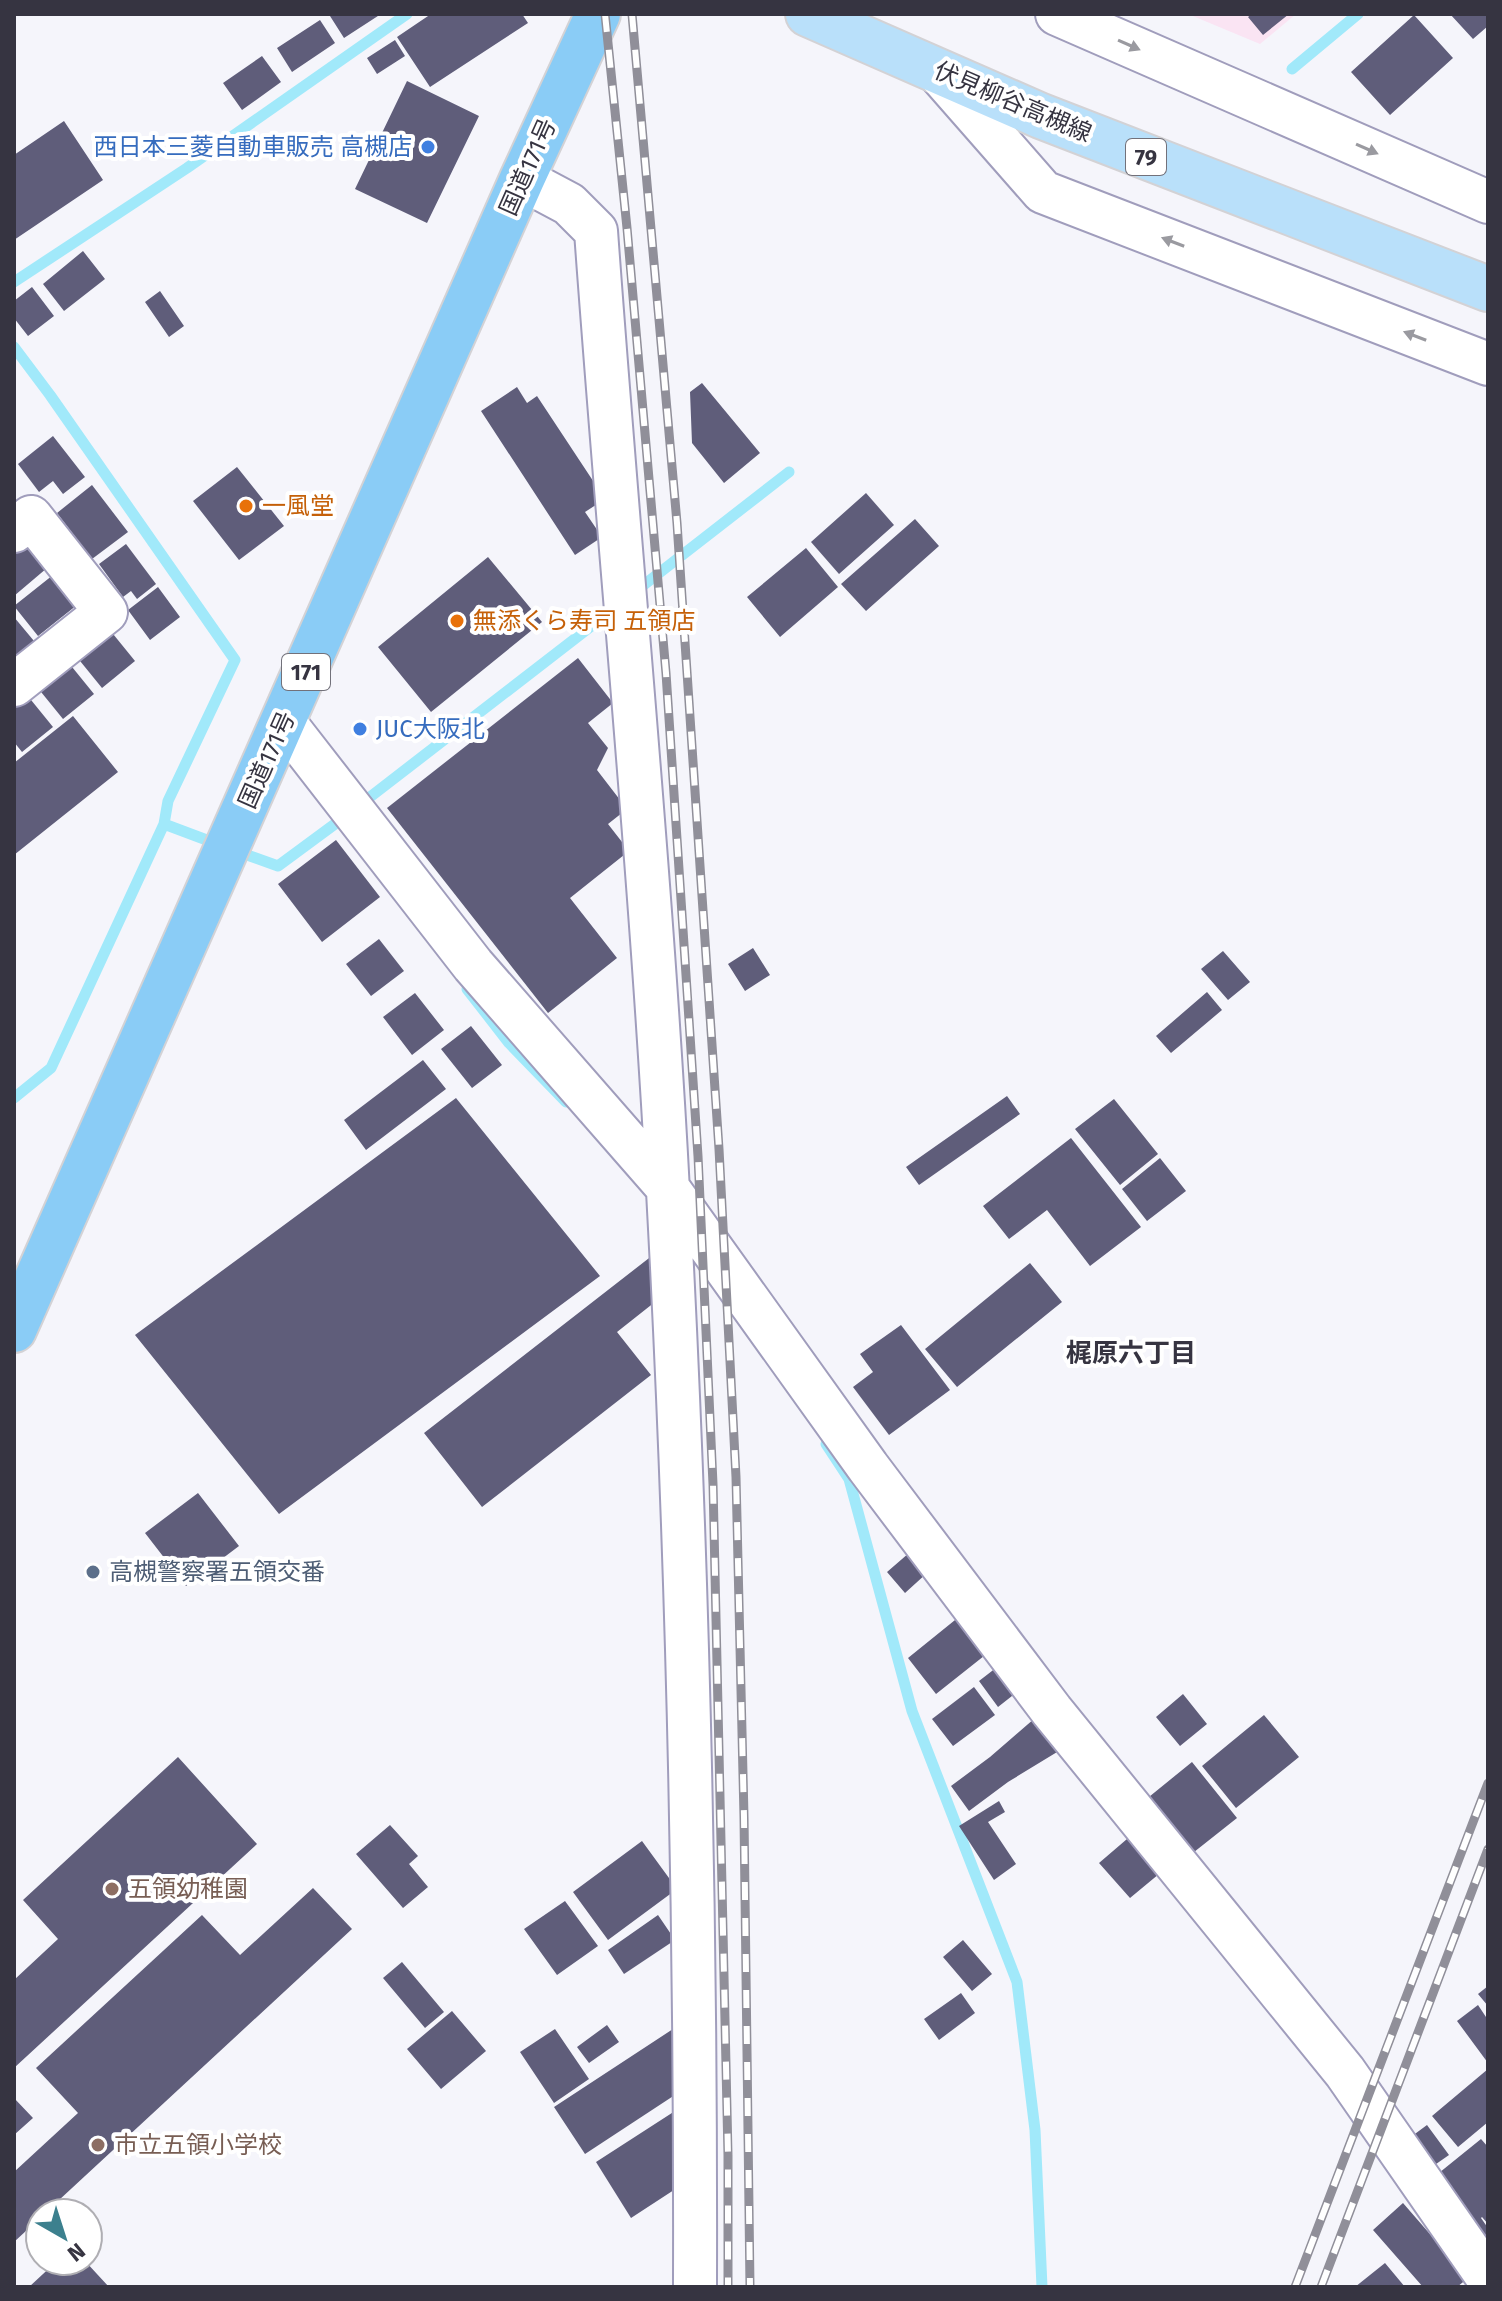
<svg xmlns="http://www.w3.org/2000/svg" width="1502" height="2301" font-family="'Fira Sans','Noto Sans JP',sans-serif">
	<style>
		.industrial { fill: #fae4f3 }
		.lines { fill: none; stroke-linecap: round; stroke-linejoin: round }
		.stream { stroke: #a1e9fa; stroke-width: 11 }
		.building { fill: #5f5d7a }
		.minor-casing { stroke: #a09dbc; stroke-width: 46 }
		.major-casing { stroke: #d3d2d5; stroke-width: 48 }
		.highway-casing { stroke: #d3d2d5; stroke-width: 48 }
		.minor { stroke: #fff; stroke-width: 42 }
		.major { stroke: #b9e0fa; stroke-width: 44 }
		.highway { stroke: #8accf6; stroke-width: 44 }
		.rail-casing { stroke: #908f99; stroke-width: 9 }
		.rail { stroke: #fff; stroke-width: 6; stroke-dasharray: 18; stroke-linecap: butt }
		.oneway { fill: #9a9aa0 }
		.shop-dot { fill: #3f7fe0; stroke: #fff; stroke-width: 3 }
		.food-dot { fill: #e8710a; stroke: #fff; stroke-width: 3 }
		.service-dot { fill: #5c6f8a; stroke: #fff; stroke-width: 3 }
		.education-dot { fill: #8d6e63; stroke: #fff; stroke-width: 3 }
		.labels { text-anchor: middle; stroke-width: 8; stroke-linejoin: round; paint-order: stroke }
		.shield { fill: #fff; stroke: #72717a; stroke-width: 2 }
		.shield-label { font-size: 22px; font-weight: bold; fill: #363441 }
		.street-label { font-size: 24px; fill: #363441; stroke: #fff }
		.shop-label { font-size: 24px; fill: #366cbe; stroke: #fff; text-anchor: end }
		.food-label { font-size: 24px; fill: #c56008; stroke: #fff; text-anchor: start }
		.service-label { font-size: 24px; fill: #4e5e75; stroke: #fff; text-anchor: start }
		.education-label { font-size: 24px; fill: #785e54; stroke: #fff; text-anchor: start }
		.neighbourhood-label { font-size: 26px; font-weight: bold; fill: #363441; stroke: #fff }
	</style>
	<rect width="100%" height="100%" fill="#f5f5fb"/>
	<path class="industrial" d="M 1188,14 L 1296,14 L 1260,44 Z"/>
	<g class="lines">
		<path class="stream" d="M 1292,69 L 1358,14
			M 14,282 L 187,168 L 407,14
			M 14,347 L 50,395 L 235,660 L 168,801 L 164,824 L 51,1068 L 14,1098
			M 636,591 L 789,472
			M 164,824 L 220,845
			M 236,851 L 278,866 L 339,821 L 616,607
			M 467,989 L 509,1043 L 566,1102
			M 826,1444 L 849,1479 L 912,1711 L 1017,1982 L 1035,2130 L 1042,2287"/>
	</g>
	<path class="building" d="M 332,14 L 381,14 L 344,38 L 330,16 Z
		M 431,14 L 522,14 L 528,23 L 430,87 L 397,37 Z
		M 1252,14 L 1289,14 L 1263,35 L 1248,17 Z
		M 1450,14 L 1488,14 L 1488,26 L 1473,39 Z
		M 1414,15 L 1453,58 L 1390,115 L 1351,72 Z
		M 320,20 L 335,43 L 292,72 L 277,48 Z
		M 395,40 L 405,56 L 377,74 L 367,58 Z
		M 262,56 L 281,82 L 242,110 L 223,83 Z
		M 407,81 L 479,116 L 427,223 L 355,189 Z
		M 64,121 L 103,180 L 14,240 L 14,155 Z
		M 83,251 L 105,279 L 64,311 L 43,284 Z
		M 32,287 L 54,316 L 28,336 L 14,318 L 14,301 Z
		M 160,291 L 184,326 L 169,337 L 145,302 Z
		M 702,383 L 760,453 L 724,483 L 692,443 L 690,392 Z
		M 517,387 L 527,403 L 537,396 L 605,499 L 585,512 L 602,537 L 575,555 L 481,411 Z
		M 53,436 L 85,477 L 63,494 L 53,481 L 39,492 L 18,464 Z
		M 237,467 L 284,526 L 239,560 L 193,501 Z
		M 92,485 L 128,532 L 92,559 L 57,513 Z
		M 866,493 L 894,525 L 839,574 L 811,542 Z
		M 915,519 L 939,546 L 866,611 L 841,584 Z
		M 26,544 L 47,568 L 14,596 L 14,554 Z
		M 126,544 L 156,584 L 137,599 L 131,591 L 123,597 L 99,564 Z
		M 806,548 L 838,587 L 780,637 L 747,597 Z
		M 488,557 L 542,622 L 431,712 L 378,647 Z
		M 53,575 L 77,605 L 38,636 L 14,606 Z
		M 158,587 L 180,617 L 150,640 L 128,610 Z
		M 14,617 L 34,641 L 14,658 Z
		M 109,629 L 135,661 L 102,688 L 76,656 Z
		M 578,658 L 613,703 L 588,723 L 608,748 L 597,770 L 627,809 L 608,824 L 629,851 L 570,898 L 617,958 L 548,1013 L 387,808 Z
		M 68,662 L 94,694 L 63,719 L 37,687 Z
		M 27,695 L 53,727 L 22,752 L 14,742 L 14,706 Z
		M 73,716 L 118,772 L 14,855 L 14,763 Z
		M 336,840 L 380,897 L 322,942 L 278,884 Z
		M 379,939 L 404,971 L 371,996 L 346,964 Z
		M 753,948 L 770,975 L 745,991 L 728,964 Z
		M 1223,951 L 1250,982 L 1228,1000 L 1201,969 Z
		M 1207,992 L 1222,1010 L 1171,1053 L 1156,1036 Z
		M 415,993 L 444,1030 L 412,1055 L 383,1017 Z
		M 471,1026 L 502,1065 L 472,1088 L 441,1049 Z
		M 423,1060 L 446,1089 L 366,1150 L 344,1120 Z
		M 1007,1096 L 1020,1114 L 919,1185 L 906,1167 Z
		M 456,1098 L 600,1276 L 279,1514 L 135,1335 Z
		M 1114,1099 L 1158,1154 L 1120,1185 L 1075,1129 Z
		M 1071,1138 L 1141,1227 L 1090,1266 L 1047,1210 L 1009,1239 L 983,1206 Z
		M 1160,1158 L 1186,1191 L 1147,1221 L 1122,1189 Z
		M 653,1255 L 660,1298 L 617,1332 L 651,1375 L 482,1507 L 424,1433 Z
		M 1030,1263 L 1062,1302 L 957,1387 L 925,1349 Z
		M 901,1325 L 950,1390 L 889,1435 L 853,1387 L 873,1372 L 860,1354 Z
		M 198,1493 L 239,1546 L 186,1586 L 145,1533 Z
		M 909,1553 L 927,1573 L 905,1593 L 887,1572 Z
		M 960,1616 L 989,1652 L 936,1694 L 908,1658 Z
		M 1001,1664 L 1021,1689 L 998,1707 L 979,1681 Z
		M 974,1687 L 995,1715 L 953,1746 L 932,1719 Z
		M 1183,1694 L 1207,1724 L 1180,1746 L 1156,1717 Z
		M 1042,1712 L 1067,1746 L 1008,1782 L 969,1811 L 951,1786 L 990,1757 Z
		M 1264,1715 L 1299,1757 L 1236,1808 L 1202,1766 Z
		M 178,1757 L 257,1844 L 14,2068 L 14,1980 L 58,1939 L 23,1900 Z
		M 1192,1762 L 1237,1818 L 1189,1856 L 1144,1801 Z
		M 999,1801 L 1005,1812 L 988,1822 L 1016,1864 L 994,1880 L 959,1826 Z
		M 390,1825 L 418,1856 L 409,1864 L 428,1887 L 403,1908 L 356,1854 Z
		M 1134,1833 L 1165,1869 L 1130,1898 L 1099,1863 Z
		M 642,1841 L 677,1889 L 608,1940 L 573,1892 Z
		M 313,1888 L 352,1929 L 45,2213 L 40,2213 L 40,2218 L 14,2242 L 14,2172 L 78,2113 L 36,2068 L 202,1915 L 240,1955 Z
		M 565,1901 L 598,1946 L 557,1975 L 524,1929 Z
		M 658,1915 L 675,1940 L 624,1974 L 608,1950 Z
		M 963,1940 L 992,1974 L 972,1991 L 943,1957 Z
		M 402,1962 L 444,2012 L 425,2028 L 383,1978 Z
		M 1488,1986 L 1488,2006 L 1478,1994 Z
		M 961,1993 L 975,2013 L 939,2040 L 924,2019 Z
		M 1478,2005 L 1488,2020 L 1488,2063 L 1457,2021 Z
		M 452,2011 L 486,2051 L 441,2089 L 407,2049 Z
		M 607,2025 L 619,2042 L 589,2063 L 577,2047 Z
		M 555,2029 L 589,2079 L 554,2103 L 520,2052 Z
		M 673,2029 L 684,2089 L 585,2154 L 554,2107 Z
		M 1488,2069 L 1488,2122 L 1458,2147 L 1432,2116 Z
		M 14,2098 L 33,2118 L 14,2135 Z
		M 675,2111 L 677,2188 L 631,2218 L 596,2162 Z
		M 1427,2125 L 1449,2155 L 1426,2171 L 1404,2142 Z
		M 1481,2139 L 1488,2147 L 1488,2224 L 1482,2217 L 1481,2218 L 1488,2228 L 1488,2249 L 1429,2181 Z
		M 1403,2203 L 1468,2278 L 1457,2287 L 1423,2287 L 1373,2230 Z
		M 57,2261 L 85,2261 L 109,2287 L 29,2287 Z
		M 1385,2263 L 1405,2287 L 1355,2287 Z"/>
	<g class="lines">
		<g class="minor-casing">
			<path id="minor" d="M 1057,14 L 1488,202
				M 936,70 L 1043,192 L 1488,364
				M 522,179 L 569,204 L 596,231 C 619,551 651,870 668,1191 C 688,1556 696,1921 695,2287
				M 14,531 L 31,517 L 106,612 L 14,685
				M 284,722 L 473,965 L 668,1188 L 868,1467 L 1052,1711 L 1345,2072 L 1488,2278"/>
		</g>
		<g class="major-casing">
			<path id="major" d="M 808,14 L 1041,116 L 1488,289"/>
		</g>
		<g class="highway-casing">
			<path id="highway" d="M 14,1330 L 522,179 L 598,14"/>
		</g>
		<use href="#minor" class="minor"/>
		<use href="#major" class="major"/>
		<use href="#highway" class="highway"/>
		<g class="rail-casing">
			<path id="rail" d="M 605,14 L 627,228 L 666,673 L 698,1156 L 713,1484 L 728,2155 L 728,2287
				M 632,14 L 677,523 L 719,1149 L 736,1477 L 744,1817 L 750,2287
				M 1295,2287 L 1488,1783
				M 1321,2287 L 1488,1849"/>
		</g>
		<use href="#rail" class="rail"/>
	</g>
	<defs><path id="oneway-solid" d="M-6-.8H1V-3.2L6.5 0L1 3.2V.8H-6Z" transform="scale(2)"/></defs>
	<g class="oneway">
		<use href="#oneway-solid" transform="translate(1129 45) rotate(24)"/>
		<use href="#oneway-solid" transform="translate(1367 149) rotate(24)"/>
		<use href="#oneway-solid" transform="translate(1173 242) rotate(-159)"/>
		<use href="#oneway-solid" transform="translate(1415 336) rotate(-159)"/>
	</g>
	<g class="shop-dot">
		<circle cx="428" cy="147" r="8"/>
		<circle cx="360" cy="729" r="8"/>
	</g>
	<g class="food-dot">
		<circle cx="246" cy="506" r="8"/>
		<circle cx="457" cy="621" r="8"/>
	</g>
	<circle class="service-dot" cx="93" cy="1572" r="8"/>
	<g class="education-dot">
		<circle cx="112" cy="1889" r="8"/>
		<circle cx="98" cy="2145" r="8"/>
	</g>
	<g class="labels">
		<g class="shield">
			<rect x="1126" y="139" width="40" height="36" rx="6"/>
			<rect x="282" y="654" width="48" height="36" rx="6"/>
		</g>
		<g class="shield-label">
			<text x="1146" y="165">79</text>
			<text x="306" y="680">171</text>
		</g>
		<g class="street-label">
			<text transform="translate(1013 102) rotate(23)" y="8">伏見柳谷高槻線</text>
			<text transform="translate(528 167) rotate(-66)" y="8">国道171号</text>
			<text transform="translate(267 760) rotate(-66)" y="8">国道171号</text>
		</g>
		<g class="shop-label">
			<text x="412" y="155">西日本三菱自動車販売 高槻店</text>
			<text x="376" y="737" text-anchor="start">JUC大阪北</text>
		</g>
		<g class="food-label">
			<text x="262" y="514">一風堂</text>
			<text x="473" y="629">無添くら寿司 五領店</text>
		</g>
		<g class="service-label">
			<text x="109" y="1580">高槻警察署五領交番</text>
		</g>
		<g class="education-label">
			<text x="128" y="1897">五領幼稚園</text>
			<text x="114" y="2153">市立五領小学校</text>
		</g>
		<g class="neighbourhood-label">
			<text x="1131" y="1362">梶原六丁目</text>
		</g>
	</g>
	<rect width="1502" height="2301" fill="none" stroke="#363441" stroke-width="32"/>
	<g transform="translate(64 2237) rotate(141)"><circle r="38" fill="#ffffff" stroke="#afaeb3" stroke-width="2"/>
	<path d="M0-6L14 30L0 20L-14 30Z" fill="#3c808e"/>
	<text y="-12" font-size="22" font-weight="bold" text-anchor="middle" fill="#363441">N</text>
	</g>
</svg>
